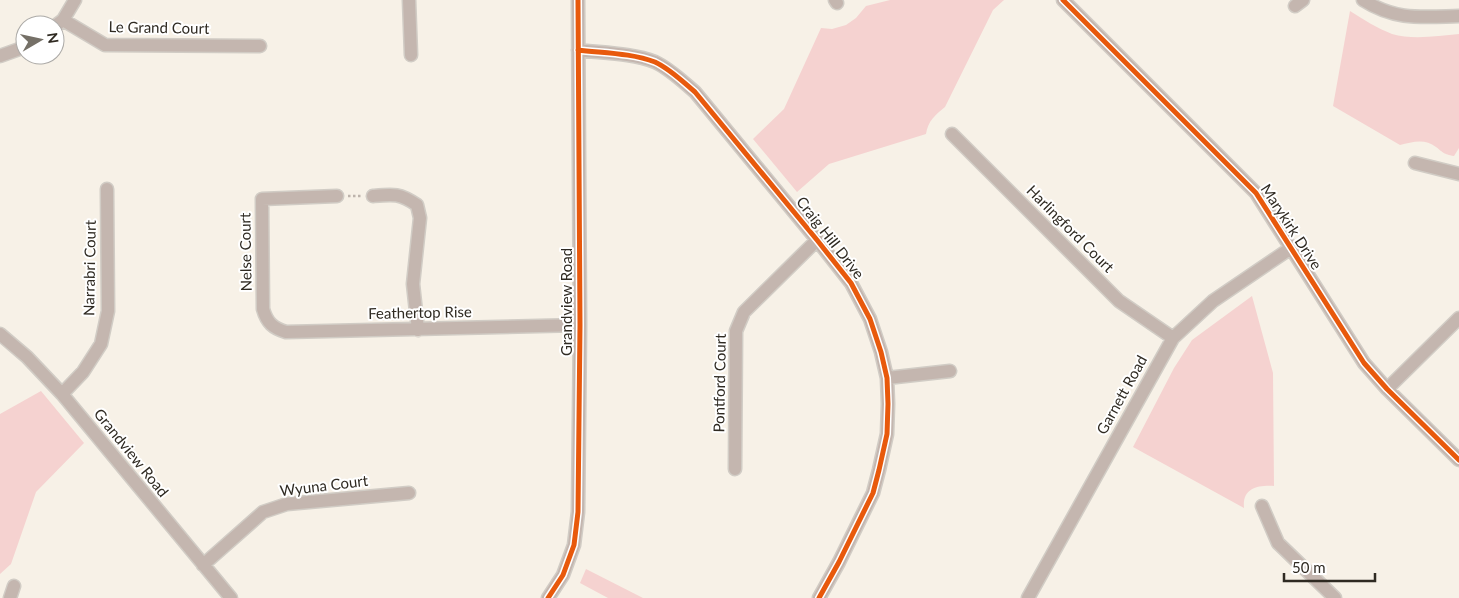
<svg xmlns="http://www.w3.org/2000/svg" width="1459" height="598" font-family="Lato,sans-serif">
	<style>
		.green { fill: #f5d2d0 }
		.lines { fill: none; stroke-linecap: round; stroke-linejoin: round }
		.street-casing { stroke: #d1ccc5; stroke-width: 15 }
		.path { stroke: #bdb4ac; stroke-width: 2.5; stroke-dasharray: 2.5 2.5; stroke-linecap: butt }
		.street { stroke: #c4b6af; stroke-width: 12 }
		.cycleway-casing { stroke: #fff; stroke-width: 8 }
		.cycleway { stroke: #e8590c; stroke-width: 5 }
		.labels { text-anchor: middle; stroke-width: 4; stroke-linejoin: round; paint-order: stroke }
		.street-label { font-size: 15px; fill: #2f2a22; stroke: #fff }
	</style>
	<rect width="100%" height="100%" fill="#f7f1e7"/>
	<path class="green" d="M 890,0 L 1004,0 L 993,10 L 945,107 C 935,115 928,121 926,134 L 829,164 L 797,192 L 753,139 L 784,109 L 821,28 L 832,29 L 846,25 L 856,18 L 866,6 Z
		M 1350,11 C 1364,20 1377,28 1392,34 C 1412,40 1438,36 1459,34 L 1459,148 L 1454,156 C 1443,154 1444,153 1436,147 C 1425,138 1412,142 1400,145 L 1333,106 Z
		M 1252,296 L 1273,373 L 1274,486 C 1258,485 1242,488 1244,508 L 1133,447 L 1174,368 L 1192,340 Z
		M 41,391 L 84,443 L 36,492 L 11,564 L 0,574 L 0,414 Z
		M 586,569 L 643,598 L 608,598 L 580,583 Z"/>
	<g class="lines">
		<g class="street-casing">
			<path id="street" d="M 409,0 L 411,55
				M 835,0 L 837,3
				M 1063,0 L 1256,193 L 1364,363 L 1387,389 L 1459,460
				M 1363,0 C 1396,21 1422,17 1459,16
				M 1295,6 L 1303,0
				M 63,20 L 105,45 L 260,46
				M 55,26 L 63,20 L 75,0
				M 578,50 C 602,53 632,53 655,62 C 670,69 682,81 695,92 L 817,240 L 851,283 L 870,319 L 881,352 L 887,378 L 888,404 L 887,434 L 879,470 L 873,493 L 839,562 L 819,598
				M 0,56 L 25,47
				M 952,134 L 1119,301 L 1173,338
				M 1415,163 L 1459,174
				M 337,196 L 262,199 L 263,309 C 267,323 273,328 286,332 L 580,325
				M 373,196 C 393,194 400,193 417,205 L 420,218 L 413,284 L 418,330
				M 0,334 L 27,357 L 62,394 L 231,598
				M 887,378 L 950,371
				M 1387,389 L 1459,318
				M 62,394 L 83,372 L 101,344 L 108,311 L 107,189
				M 735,469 L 736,331 L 744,312 L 817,240
				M 1262,506 L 1278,543 L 1335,598
				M 203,565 L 263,512 L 287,504 L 409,493
				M 10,598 L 14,586
				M 548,598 L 563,575 L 574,545 L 578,512 L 580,325 L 578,0
				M 1028,598 L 1173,338 L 1213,301 L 1291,248"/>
		</g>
		<path class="path" d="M 348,196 L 363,196"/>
		<use href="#street" class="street"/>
		<g class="cycleway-casing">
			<path id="cycleway" d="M 1063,0 L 1256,193 L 1364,363 L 1387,389 L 1459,460
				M 578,50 C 602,53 632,53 655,62 C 670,69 682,81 695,92 L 817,240 L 851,283 L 870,319 L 881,352 L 887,378 L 888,404 L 887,434 L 879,470 L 873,493 L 839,562 L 819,598
				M 548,598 L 563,575 L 574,545 L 578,512 L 580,325 L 578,0"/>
		</g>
		<use href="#cycleway" class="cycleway"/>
	</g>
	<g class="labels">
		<g class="street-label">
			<text transform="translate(159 28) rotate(1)" y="5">Le Grand Court</text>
			<text transform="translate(1291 227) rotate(57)" y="5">Marykirk Drive</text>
			<text transform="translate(1070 229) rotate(45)" y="5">Harlingford Court</text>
			<text transform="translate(830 238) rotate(52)" y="5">Craig Hill Drive</text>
			<text transform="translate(246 252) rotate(-91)" y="5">Nelse Court</text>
			<text transform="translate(90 268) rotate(-89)" y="5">Narrabri Court</text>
			<text transform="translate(567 302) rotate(-90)" y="5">Grandview Road</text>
			<text transform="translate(420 313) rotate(-1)" y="5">Feathertop Rise</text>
			<text transform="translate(720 383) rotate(-89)" y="5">Pontford Court</text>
			<text transform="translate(1122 395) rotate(-61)" y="5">Garnett Road</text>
			<text transform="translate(131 453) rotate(51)" y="5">Grandview Road</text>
			<text transform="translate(324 486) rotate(-7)" y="5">Wyuna Court</text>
		</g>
	</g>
	<g transform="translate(40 40) rotate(81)"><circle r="24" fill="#ffffff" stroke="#acaaa7"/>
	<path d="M0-4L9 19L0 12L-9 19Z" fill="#757067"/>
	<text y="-8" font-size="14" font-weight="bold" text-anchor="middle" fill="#2f2a22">N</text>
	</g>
	<path d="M1284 573v8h91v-8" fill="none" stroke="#2f2a22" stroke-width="2.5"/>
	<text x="1292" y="573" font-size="15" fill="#2f2a22" stroke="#ffffff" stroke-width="4" paint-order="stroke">50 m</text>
</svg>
